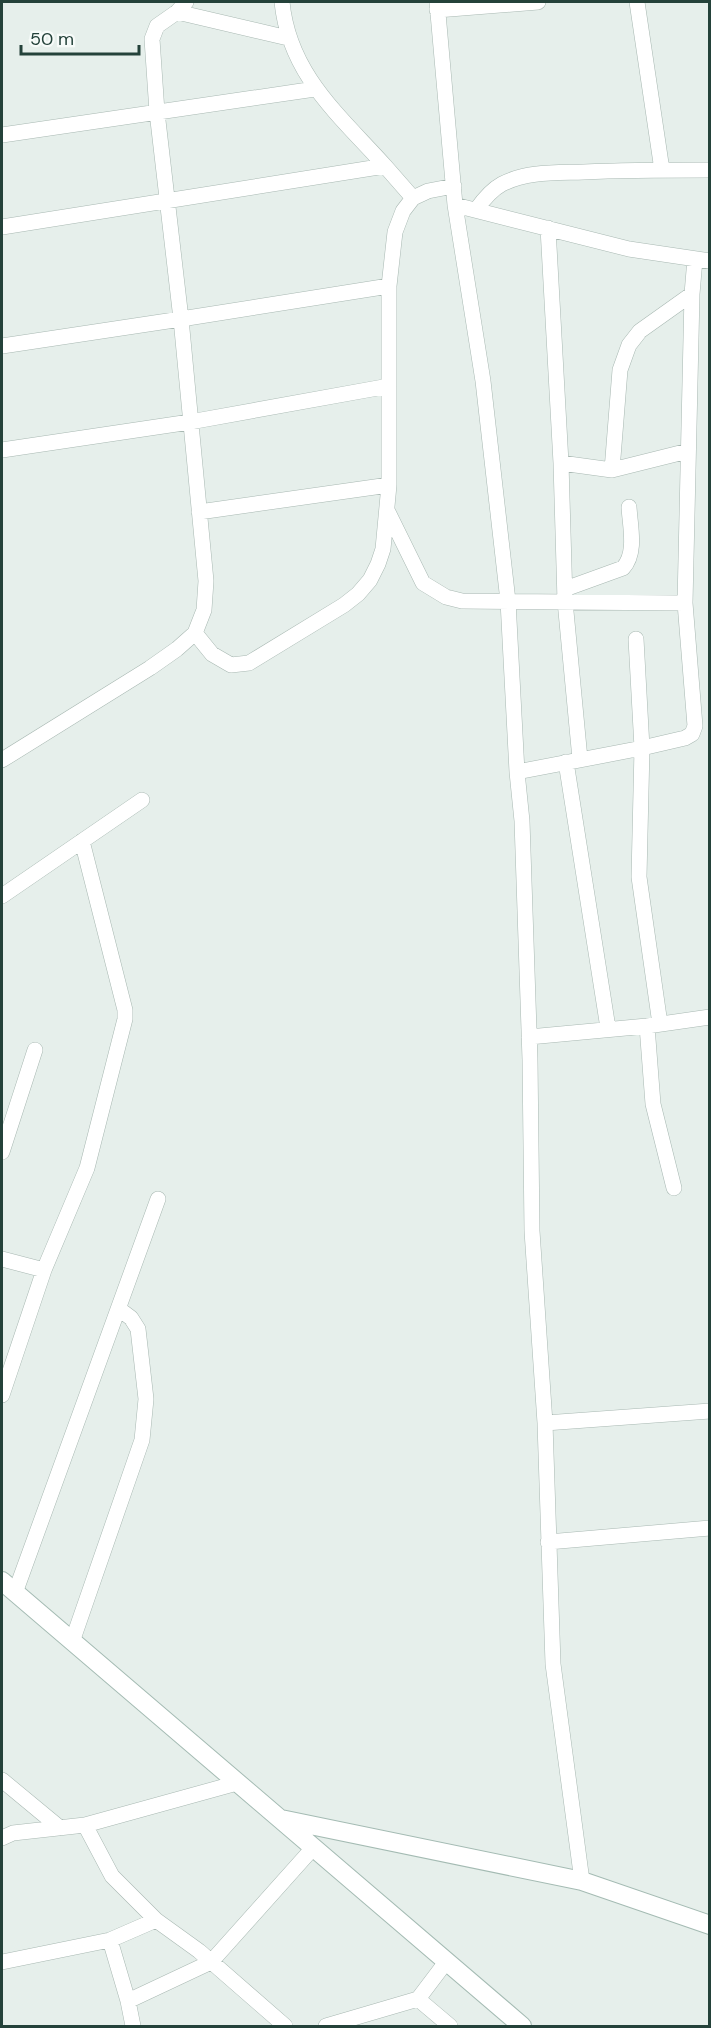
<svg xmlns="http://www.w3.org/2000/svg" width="711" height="2028" font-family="'DM Sans',sans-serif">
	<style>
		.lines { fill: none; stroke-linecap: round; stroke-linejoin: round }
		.street-casing { stroke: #a8b8b2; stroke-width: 16 }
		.secondary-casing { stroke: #a4bbb3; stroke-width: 20 }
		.street { stroke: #fff; stroke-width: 15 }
		.secondary { stroke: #fff; stroke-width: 18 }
	</style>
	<rect width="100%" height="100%" fill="#e6efeb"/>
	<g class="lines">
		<g class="street-casing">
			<path id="street" d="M 282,2 C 289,74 339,115 385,166
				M 437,2 L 455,205 L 483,381 L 508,601 L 517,772 L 522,821 L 530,1060 L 532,1231 L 545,1423 L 553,1664 L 582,1881
				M 637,2 L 662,170
				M 437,10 L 538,2
				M 177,12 L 288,38
				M 2,135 L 315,89
				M 455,205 L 629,249 L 710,261
				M 476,210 C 483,200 491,190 502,184 C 527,171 557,173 584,172 C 626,170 668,170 710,170
				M 2,227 L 385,166 L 413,198
				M 548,228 L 561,463 L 565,601 L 580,759
				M 2,346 L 181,319 L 157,112 L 152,39 L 157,26 L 177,12 L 186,2
				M 2,450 L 190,422 L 389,386
				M 561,463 L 612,470 L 688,451
				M 612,470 L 620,370 L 629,345 L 640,331 L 692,294
				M 387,510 L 423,583 L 446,597 L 462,601 L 685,603
				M 199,512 L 389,485
				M 565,589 L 623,568 C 637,553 630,526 629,507
				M 195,633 L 204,610 L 206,581 L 181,319 L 389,286
				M 636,639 L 642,748 L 639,877 L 660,1024
				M 2,760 L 150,668 L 177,649 L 195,633 L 212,654 L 231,665 L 249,663 L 344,605 L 358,594 L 370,580 L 378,564 L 383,549 L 389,485 L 389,286 L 395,232 L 403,211 L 413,198 L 428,191 L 454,186
				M 566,762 L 608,1028
				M 517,772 L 642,748 L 685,738 L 692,734 L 695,726 L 685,603 L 692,294 L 695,259
				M 2,896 L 142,800
				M 647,1026 L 653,1104 L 674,1188
				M 529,1037 L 647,1026 L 710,1017
				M 2,1152 L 35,1050
				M 2,1259 L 44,1270
				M 2,1395 L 44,1270 L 87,1168 L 125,1019 L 125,1010 L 82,841
				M 545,1423 L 710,1411
				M 548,1542 L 710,1528
				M 15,1593 L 158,1199
				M 72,1642 L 142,1440 L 146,1399 L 138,1329 L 131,1318 L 119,1309
				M 2,1780 L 60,1828
				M 237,1783 L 85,1825 L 112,1876 L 156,1920 L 199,1951 L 285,2026
				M 2,1838 L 13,1833 L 85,1825
				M 110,1940 L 128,2001
				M 2,1962 L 110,1940 L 156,1920
				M 446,1962 L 418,1999 L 450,2026
				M 133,2026 L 128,2001 L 211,1962 L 313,1848
				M 326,2026 L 418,1999"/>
		</g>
		<g class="secondary-casing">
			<path id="secondary" d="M 2,1581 L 522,2026
				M 281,1819 L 582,1881 L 710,1925"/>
		</g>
		<use href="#street" class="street"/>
		<use href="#secondary" class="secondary"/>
	</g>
	<rect width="711" height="2028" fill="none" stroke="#24423a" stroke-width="6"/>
	<path d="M21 45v9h118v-9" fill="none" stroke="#24423a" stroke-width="3"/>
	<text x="30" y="45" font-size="18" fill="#24423a" stroke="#f7fbf9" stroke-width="4.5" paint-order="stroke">50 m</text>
</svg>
